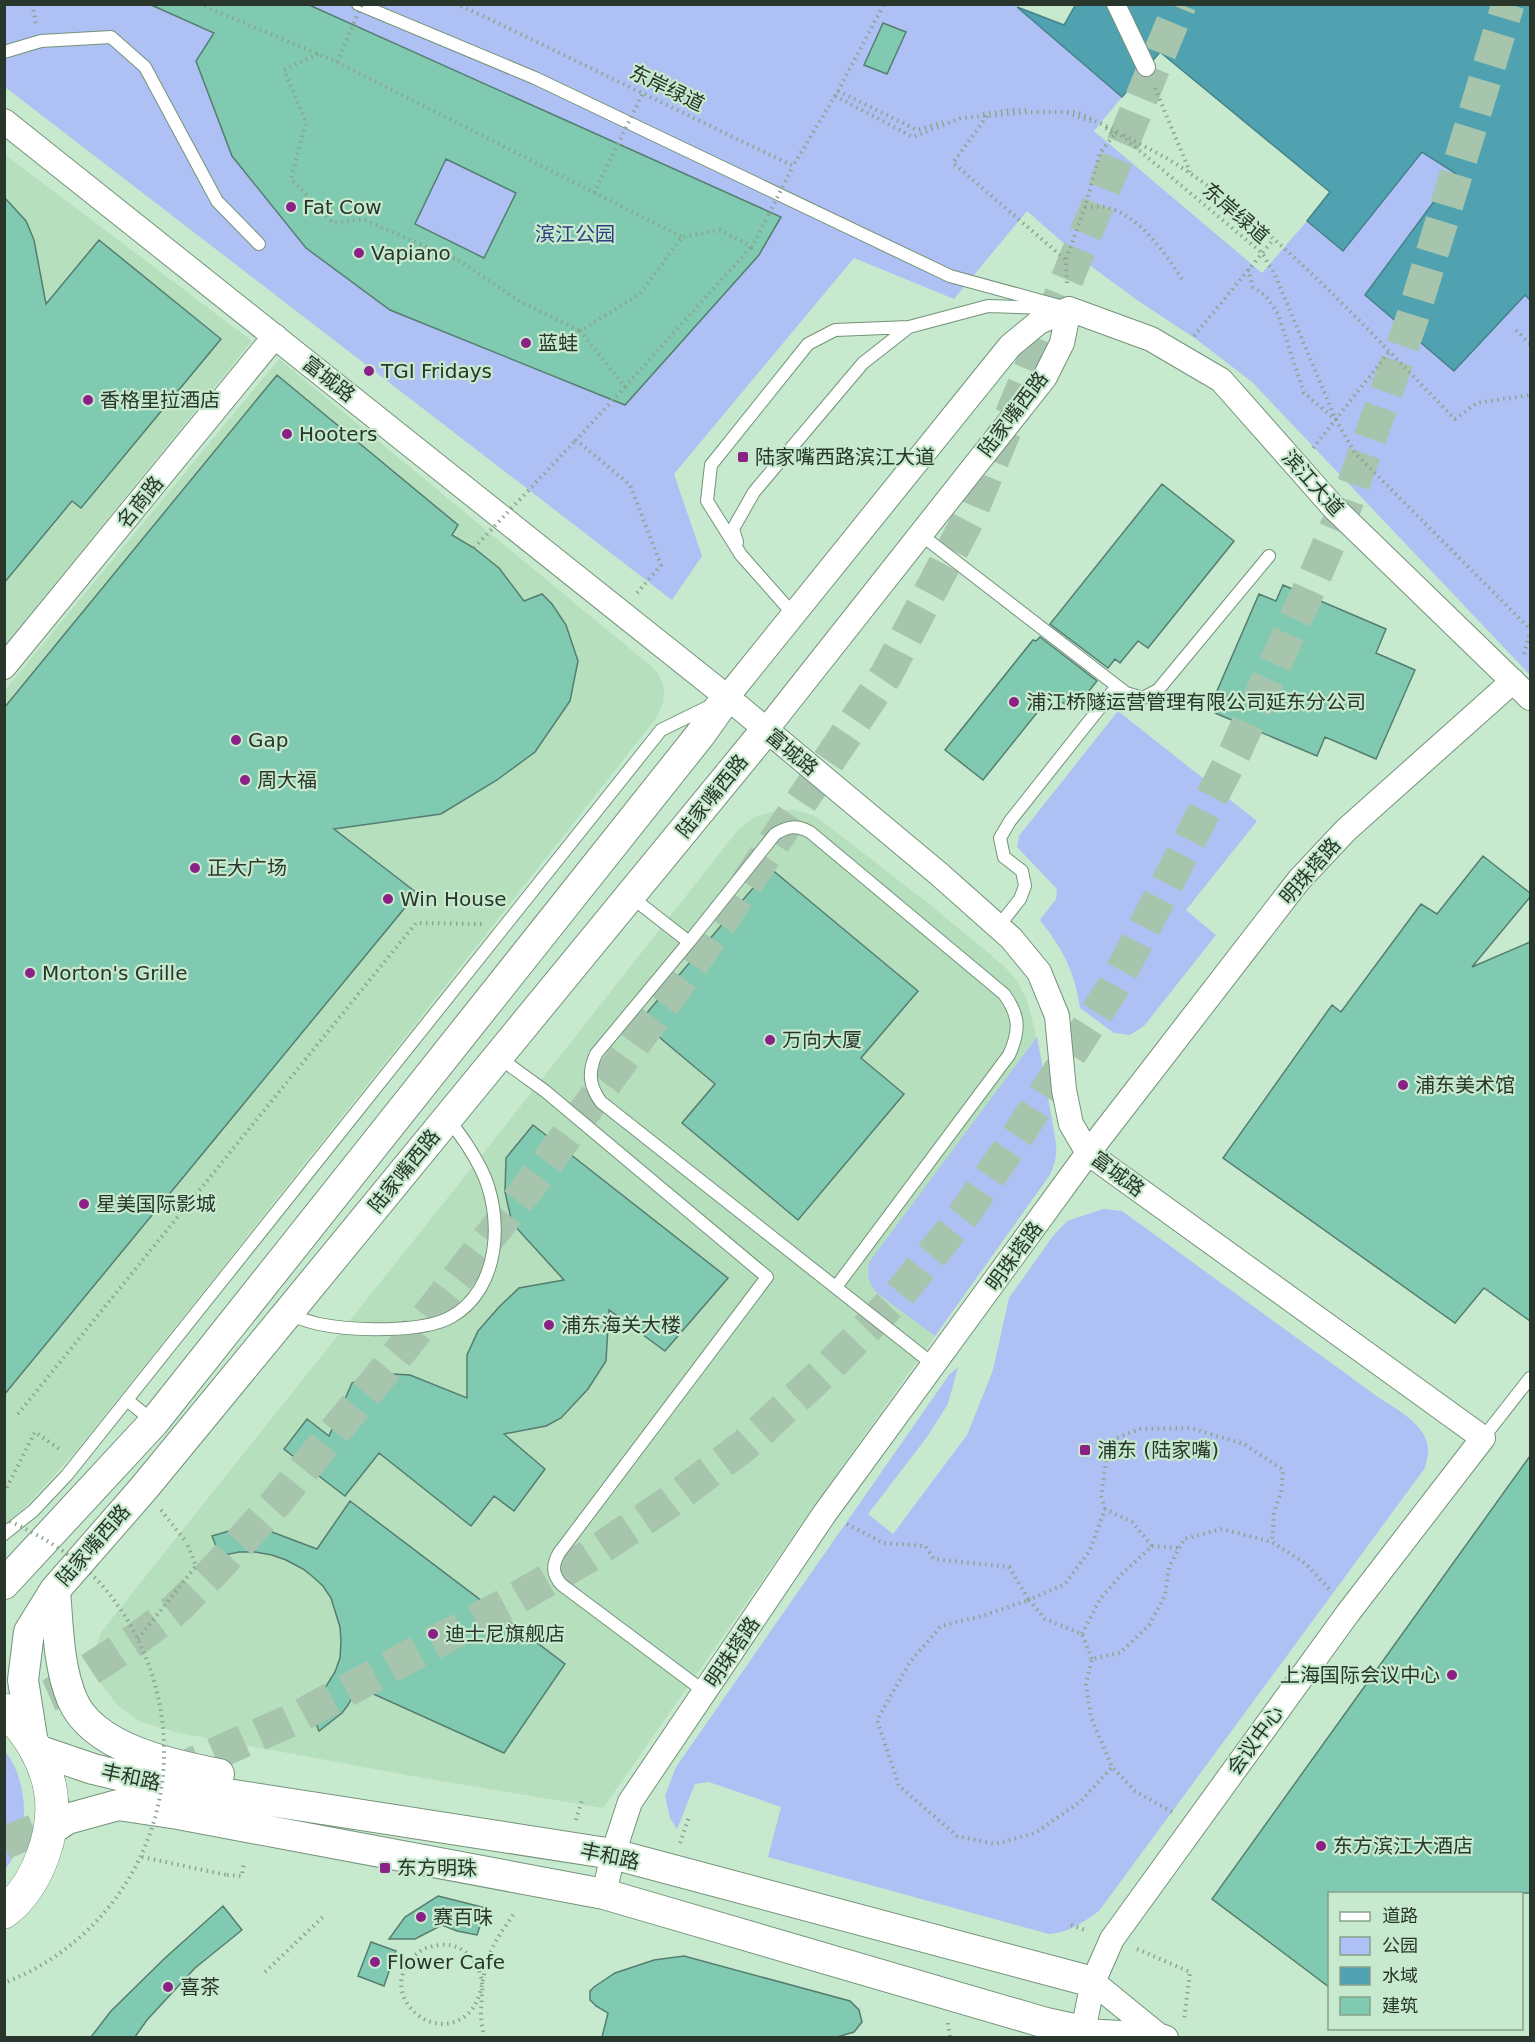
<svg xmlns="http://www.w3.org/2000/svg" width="1535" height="2042" font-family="'DejaVu Sans','Noto Sans SC',sans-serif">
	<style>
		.built { fill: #b6dfbe }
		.green { fill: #afc0f4 }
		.water { fill: #50a2b1; stroke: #448289; stroke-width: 1.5 }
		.building { fill: #80cab1; stroke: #557e70; stroke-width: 1.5; fill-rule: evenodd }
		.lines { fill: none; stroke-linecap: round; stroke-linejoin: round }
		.trunk-tunnel { stroke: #a7c5ad; stroke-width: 33; stroke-dasharray: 33 16; stroke-linecap: butt }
		.service-casing { stroke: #74937a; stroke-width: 14 }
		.pedestrian-casing { stroke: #74937a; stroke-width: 20 }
		.minor-casing { stroke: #74937a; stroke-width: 26 }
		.tertiary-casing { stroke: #74937a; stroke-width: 32 }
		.secondary-casing { stroke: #74937a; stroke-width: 34 }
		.path { stroke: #8ba590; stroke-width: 4; stroke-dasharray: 1.5 4.5; stroke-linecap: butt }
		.service { stroke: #fff; stroke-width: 12 }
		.pedestrian { stroke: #fff; stroke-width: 18 }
		.minor { stroke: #fff; stroke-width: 24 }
		.tertiary { stroke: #fff; stroke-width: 30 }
		.secondary { stroke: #fff; stroke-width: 33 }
		.path-bridge { stroke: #8ba590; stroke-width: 4; stroke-dasharray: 1.5 4.5; stroke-linecap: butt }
		.poi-dot { fill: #8b2085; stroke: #c7e9cd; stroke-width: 2 }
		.labels { text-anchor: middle; stroke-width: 4.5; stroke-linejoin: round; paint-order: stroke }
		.street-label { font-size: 20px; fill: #28362b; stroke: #c7e9cd }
		.poi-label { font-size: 20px; fill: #28362b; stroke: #c7e9cd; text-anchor: start }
		.park-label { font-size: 20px; fill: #2f3e80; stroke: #c7e9cd }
	</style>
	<rect width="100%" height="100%" fill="#c7e9cd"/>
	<path class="built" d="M 4,154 L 252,341 L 5,645 L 4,645 Z
		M 279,359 L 652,667 L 659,675 L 664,688 L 663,703 L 657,717 L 398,1046 L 78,1449 L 27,1505 L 5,1525 L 5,690 Z
		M 795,810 L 815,816 L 928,903 L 1004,966 L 1017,981 L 1027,1000 L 1039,1047 L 1056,1143 L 1055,1161 L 1049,1176 L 826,1489 L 603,1808 L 429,1779 L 179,1733 L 141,1722 L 117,1705 L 100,1682 L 94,1659 L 96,1646 L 101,1633 L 110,1621 L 501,1131 L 738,830 L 754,817 L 775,811 Z"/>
	<path class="green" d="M 4,5 L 1012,5 L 1017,7 L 1122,97 L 1094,131 L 1262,273 L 1307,221 L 1343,250 L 1422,152 L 1455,174 L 1365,295 L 1525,294 L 1530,300 L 1530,675 L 1252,382 L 1196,339 L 1137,300 L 1084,261 L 1027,211 L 954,299 L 854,258 L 674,474 L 702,556 L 672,600 L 5,87 Z
		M 1118,711 L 1257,821 L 1186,910 L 1216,935 L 1144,1026 L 1130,1035 L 1114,1033 L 1080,1008 C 1074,970 1064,951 1040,920 L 1056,899 L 1057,889 L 1017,847 L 1019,836 Z
		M 1037,1037 L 1056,1143 C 1057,1156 1055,1165 1049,1176 L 935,1336 L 877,1293 C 868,1283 866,1274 870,1261 Z
		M 1103,1209 L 1122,1211 L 1378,1397 C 1396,1409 1426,1424 1428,1448 C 1429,1454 1426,1462 1425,1468 L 1099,1911 C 1084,1922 1068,1933 1049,1934 L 768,1857 L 781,1807 L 709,1782 L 695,1784 L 677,1829 L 670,1818 L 665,1796 L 676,1767 L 949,1375 L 958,1367 L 948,1404 L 927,1437 L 868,1514 L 893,1534 L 967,1435 L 993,1370 L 1009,1298 L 1053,1236 L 1067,1221 Z
		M 5,1751 C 26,1777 30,1823 15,1854 C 12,1860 8,1865 5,1870 Z"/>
	<path class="water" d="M 1076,4 L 1530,5 L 1530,300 L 1525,295 L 1454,371 L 1365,295 L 1455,173 L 1422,152 L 1343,251 L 1307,221 L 1330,192 L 1160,52 L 1122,97 L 1017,7 L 1064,25 Z"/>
	<path class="building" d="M 149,4 L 307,4 L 781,217 L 759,255 L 625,405 L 390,310 L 306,248 L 232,156 L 196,61 L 214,33 ZM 446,159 L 516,193 L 484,258 L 415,224 Z
		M 883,23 L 906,32 L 887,74 L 864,65 Z
		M 4,197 L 26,221 L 34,240 L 46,304 L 99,240 L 221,339 L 81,508 L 72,501 L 4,583 Z
		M 277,375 L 458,525 L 452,535 L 474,548 L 499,568 L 524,601 L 542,594 L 552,604 L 566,625 L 578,661 L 570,701 L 535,752 L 497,780 L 441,814 L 334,829 L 417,893 L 4,1395 L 4,708 Z
		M 1162,484 L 1234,541 L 1148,648 L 1138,641 L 1120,663 L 1115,659 L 1108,668 L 1050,624 Z
		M 1283,585 L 1386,629 L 1376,653 L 1415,670 L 1376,759 L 1325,737 L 1317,756 L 1215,713 L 1223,694 L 1217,691 L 1259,594 L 1276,601 Z
		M 1040,637 L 1097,681 L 1073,711 L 1052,694 L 983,780 L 945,750 L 1033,640 L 1036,641 Z
		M 1483,856 L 1530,893 L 1530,897 L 1472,967 L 1530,942 L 1530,1321 L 1484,1288 L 1455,1323 L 1223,1158 L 1332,1005 L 1341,1012 L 1421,904 L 1437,914 Z
		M 770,868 L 918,991 L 861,1058 L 904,1094 L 798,1220 L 682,1123 L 715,1084 L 640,1021 Z
		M 533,1125 L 728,1278 L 665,1351 L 609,1310 L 606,1361 L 588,1389 L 561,1418 L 546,1426 L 504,1434 L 545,1469 L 514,1511 L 494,1496 L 471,1526 L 379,1453 L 345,1496 L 284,1449 L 307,1419 L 329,1436 L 352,1383 L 375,1373 L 410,1375 L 467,1398 L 467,1355 L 478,1331 L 499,1307 L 519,1288 L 564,1280 L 512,1223 L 505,1192 L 506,1158 Z
		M 1530,1456 L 1530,1893 L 1329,1893 L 1329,1987 L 1212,1899 Z
		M 350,1501 L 565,1664 L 504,1753 L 358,1687 L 348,1705 L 342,1713 L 319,1731 L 309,1706 L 320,1696 L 335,1672 L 340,1658 L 341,1641 L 340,1627 L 331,1598 L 323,1586 L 312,1576 L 303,1569 L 286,1560 L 272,1555 L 255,1552 L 239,1552 L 220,1556 L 212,1536 L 229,1531 L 248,1529 L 272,1532 L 317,1549 Z
		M 438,1896 L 486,1908 L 477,1935 L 457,1931 L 442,1925 L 415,1939 L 389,1939 L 405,1917 Z
		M 223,1906 L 242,1930 L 195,1968 L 147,2020 L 135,2037 L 91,2037 L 111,2011 L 165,1958 Z
		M 371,1942 L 396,1951 L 384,1986 L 358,1976 Z
		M 684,1956 L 850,2001 L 859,2010 L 862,2022 L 854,2032 L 837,2037 L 602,2037 L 608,2013 L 596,2006 L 590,2000 L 590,1991 L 594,1987 L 615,1973 L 654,1960 Z"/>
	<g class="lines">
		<path class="trunk-tunnel" d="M 4,1715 L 52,1694 L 138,1638 L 176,1609 L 217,1568 L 275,1504 L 399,1353 L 534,1180 L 688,971 L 886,675 L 969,518 L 1180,4
			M 169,1774 L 294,1719 L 508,1603 L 586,1558 L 668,1503 L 745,1445 L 826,1370 L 898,1296 L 963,1216 L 1022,1129 L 1114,986 L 1235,752 L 1315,576 L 1348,500 L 1413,316 L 1508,4
			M 4,1843 L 75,1814"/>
		<g class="service-casing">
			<path id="service" d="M 358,4 L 535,78 L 950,276 L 1067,308
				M 4,52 L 41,41 L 111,37 L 145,67 L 217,201 L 259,244
				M 920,534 L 1117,686 L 1010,821 L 1000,838 L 1004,857 L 1022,871 L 1025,886 L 1020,899 L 998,927
				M 737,542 L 733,529 L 754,492 L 863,363 L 909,327
				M 794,615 L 741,555 L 707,501 L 711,465 L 808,344 L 835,330 L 909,327 L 988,306 L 1047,308
				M 1117,686 L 1126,693 L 1143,698 L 1158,690 L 1269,556
				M 630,896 L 689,942 L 596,1054 C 588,1072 589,1086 601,1102 L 934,1365
				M 689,942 L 775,834 C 788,826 796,825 810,832 L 1004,994 C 1020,1016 1020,1031 1009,1055 L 836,1287
				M 498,1057 L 545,1091 L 767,1277 L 559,1553 C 552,1565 552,1575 562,1585 L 705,1692
				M 289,1315 C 299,1318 309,1322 319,1324 C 351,1331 423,1333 451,1317 C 501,1289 504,1215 481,1169 C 472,1151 461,1135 448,1119
				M 127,1400 L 154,1422
				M 1483,1438 L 1530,1378
				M 4,1534 L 33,1511 L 67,1475 L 661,730 L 710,706"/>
		</g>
		<g class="pedestrian-casing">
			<path id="pedestrian" d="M 1116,4 L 1146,67"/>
		</g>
		<g class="minor-casing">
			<path id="minor" d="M 4,121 L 727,697 L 939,874 L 1011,938 L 1039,972 L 1057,1016 L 1064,1090 L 1071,1124 L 1088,1153 L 1483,1438 L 1348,1613 L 1112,1939 L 1093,1982 L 1083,2031 L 1158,2035 L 1166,2038
				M 1069,309 L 1151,339 L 1221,380 L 1335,509 L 1530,698
				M 4,667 L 275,336
				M 727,697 L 1010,346 L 1039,322 L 1069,309
				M 766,730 L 1045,377 L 1062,343 L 1069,309
				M 604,1894 L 613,1854 L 630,1802 L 825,1513 L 1088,1153 L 1299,880 L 1346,830 L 1513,681
				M 1093,1982 L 1158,2035"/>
		</g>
		<g class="tertiary-casing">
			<path id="tertiary" d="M 4,1584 L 154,1422 L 700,735 L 727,697
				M 55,1590 C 58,1625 58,1665 72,1699 C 92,1748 172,1765 219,1774
				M 33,1744 L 23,1680 L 29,1632 L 55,1590 L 144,1488 L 287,1314 L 766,730
				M 37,1750 L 93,1769 L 143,1781 L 613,1854 L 1093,1982
				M 51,1830 L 67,1819 L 118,1805 L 178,1814 L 604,1894 L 1046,2023 L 1083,2031"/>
		</g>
		<g class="secondary-casing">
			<path id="secondary" d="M 4,1710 C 27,1730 44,1758 50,1788 C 58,1830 38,1886 4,1912"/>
		</g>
		<path class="path" d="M 32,4 L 36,23
			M 199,4 L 337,62 L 682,237
			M 455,4 L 479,14 L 793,166 L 838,91 L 884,4
			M 318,54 L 284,70 L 306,122 L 291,179 L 333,223 L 362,219 L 460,261 L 519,301 L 580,331
			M 1155,88 L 1190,172
			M 838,91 L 917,130 L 944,122
			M 835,96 L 913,137 L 961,118 L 1031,112 L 1077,112 L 1116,131 L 1262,253 L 1275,275 L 1336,420 L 1355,453 L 1530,629
			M 1067,113 L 1091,121
			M 983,114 L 1012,110 L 1030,110
			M 987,116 L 953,163 L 1066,260
			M 1106,128 L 1114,135 L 1117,132
			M 1124,135 C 1146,148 1171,159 1191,174 C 1290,242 1371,334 1455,419 L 1477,403 L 1530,395
			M 1085,207 C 1091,207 1098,206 1104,207 C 1139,213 1166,255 1184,282
			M 1248,269 L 1253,287 L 1266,296 L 1278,314 L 1304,393 L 1336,420
			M 1067,283 L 1066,260 L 1085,207 L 1100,153 L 1114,135
			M 1516,330 L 1530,344
			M 1194,336 L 1273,240
			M 625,387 L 751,247
			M 1313,448 L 1389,352
			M 637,593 L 661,565 L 630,485 L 576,440 L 625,387 L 580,331 L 640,294 L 682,237 L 720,230 L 752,247 L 769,214
			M 1524,654 L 1530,632
			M 18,1414 L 416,923 L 482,924
			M 4,1493 L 35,1432 L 62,1451
			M 1105,1509 L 1101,1496 L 1109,1441 L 1140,1429 L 1190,1428 L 1244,1444 L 1283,1470 L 1281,1493 L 1274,1512 L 1272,1542
			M 161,1510 L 187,1543
			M 847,1524 L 883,1543 L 925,1546 L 934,1559 L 1009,1567 L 1029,1600 L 982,1616 L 941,1626 L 910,1662 L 877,1720 L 899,1786 L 957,1836 L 995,1844 L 1035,1833 L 1080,1802 L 1112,1767
			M 1152,1546 L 1178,1548
			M 1082,1634 L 1100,1599 L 1122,1574 L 1152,1546 L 1132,1522 L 1105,1509 L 1090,1550 L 1065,1584 L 1029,1600 L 1045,1619 L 1082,1634 L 1092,1659
			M 1172,1812 L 1135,1791 L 1112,1767 L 1091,1717 L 1086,1684 L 1092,1659 L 1120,1653 L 1149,1625 L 1165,1596 L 1169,1567 L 1184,1539 L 1222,1529 L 1272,1542 L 1305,1563 L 1331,1591
			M 576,1820 L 583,1797
			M 680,1843 L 689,1817
			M 227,1875 L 242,1876 L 244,1862
			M 1071,1925 L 1088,1931
			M 1137,1949 L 1190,1972 L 1184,2020
			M 265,1972 L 325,1915
			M 948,2023 L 950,2038
			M 484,2038 C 483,2030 481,2022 481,2015 C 481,2004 483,1993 482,1983 C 480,1961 462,1942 440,1945 C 423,1947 416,1952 407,1966 C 385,1997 430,2041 464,2017 C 484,2003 481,1977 489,1956 C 494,1941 506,1926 515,1912"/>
		<use href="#service" class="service"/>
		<use href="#pedestrian" class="pedestrian"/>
		<use href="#minor" class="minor"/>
		<use href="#tertiary" class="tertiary"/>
		<use href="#secondary" class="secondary"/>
		<path class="path-bridge" d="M 337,62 L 362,4
			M 594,193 L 643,93
			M 769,214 L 793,166
			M 474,548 L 576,440
			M 4,1519 C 37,1533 67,1551 92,1575 C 116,1598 134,1628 146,1658 C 198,1788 134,1933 4,1983
			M 138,1639 L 196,1566 L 187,1543
			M 142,1857 L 227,1875"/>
	</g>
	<g class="poi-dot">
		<circle cx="291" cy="207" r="6"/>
		<circle cx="359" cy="253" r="6"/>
		<circle cx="526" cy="343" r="6"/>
		<circle cx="369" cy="371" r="6"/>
		<circle cx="88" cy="400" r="6"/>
		<circle cx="287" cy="434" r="6"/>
		<rect x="737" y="451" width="12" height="12" rx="3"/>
		<circle cx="1014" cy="702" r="6"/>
		<circle cx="236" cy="740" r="6"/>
		<circle cx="245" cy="780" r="6"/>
		<circle cx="195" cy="868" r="6"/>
		<circle cx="388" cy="899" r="6"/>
		<circle cx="30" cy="973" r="6"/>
		<circle cx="770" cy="1040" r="6"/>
		<circle cx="1403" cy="1085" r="6"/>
		<circle cx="84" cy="1204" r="6"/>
		<circle cx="549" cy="1325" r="6"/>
		<rect x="1079" y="1444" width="12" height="12" rx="3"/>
		<circle cx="433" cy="1634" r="6"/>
		<circle cx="1452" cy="1675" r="6"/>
		<circle cx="1321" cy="1846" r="6"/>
		<rect x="379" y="1862" width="12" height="12" rx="3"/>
		<circle cx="421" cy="1917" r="6"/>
		<circle cx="375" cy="1962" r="6"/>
		<circle cx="168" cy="1987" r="6"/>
	</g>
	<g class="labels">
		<g class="street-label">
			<text transform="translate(667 88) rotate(26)" y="7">东岸绿道</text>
			<text transform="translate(1236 213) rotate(41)" y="7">东岸绿道</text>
			<text transform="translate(329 379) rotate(38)" y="7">富城路</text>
			<text transform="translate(1013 414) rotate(-53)" y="7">陆家嘴西路</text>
			<text transform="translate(1313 483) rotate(48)" y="7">滨江大道</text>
			<text transform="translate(140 502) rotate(-51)" y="7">名商路</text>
			<text transform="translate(792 752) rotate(40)" y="7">富城路</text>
			<text transform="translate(712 796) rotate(-51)" y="7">陆家嘴西路</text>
			<text transform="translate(1310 871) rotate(-49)" y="7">明珠塔路</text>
			<text transform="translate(404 1171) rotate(-51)" y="7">陆家嘴西路</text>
			<text transform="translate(1118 1174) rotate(37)" y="7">富城路</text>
			<text transform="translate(1014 1256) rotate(-54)" y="7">明珠塔路</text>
			<text transform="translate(93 1545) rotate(-49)" y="7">陆家嘴西路</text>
			<text transform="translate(732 1652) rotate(-56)" y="7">明珠塔路</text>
			<text transform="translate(1255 1740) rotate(-54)" y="7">会议中心</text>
			<text transform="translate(131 1777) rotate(12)" y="7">丰和路</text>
			<text transform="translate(610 1856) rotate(12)" y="7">丰和路</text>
		</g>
		<g class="poi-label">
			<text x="303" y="214">Fat Cow</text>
			<text x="371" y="260">Vapiano</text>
			<text x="538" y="350">蓝蛙</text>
			<text x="381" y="378">TGI Fridays</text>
			<text x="100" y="407">香格里拉酒店</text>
			<text x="299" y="441">Hooters</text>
			<text x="755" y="464">陆家嘴西路滨江大道</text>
			<text x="1026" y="709">浦江桥隧运营管理有限公司延东分公司</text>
			<text x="248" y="747">Gap</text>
			<text x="257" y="787">周大福</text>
			<text x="207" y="875">正大广场</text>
			<text x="400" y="906">Win House</text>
			<text x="42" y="980">Morton's Grille</text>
			<text x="782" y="1047">万向大厦</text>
			<text x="1415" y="1092">浦东美术馆</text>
			<text x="96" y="1211">星美国际影城</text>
			<text x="561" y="1332">浦东海关大楼</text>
			<text x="1097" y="1457">浦东 (陆家嘴)</text>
			<text x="445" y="1641">迪士尼旗舰店</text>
			<text x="1440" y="1682" text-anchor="end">上海国际会议中心</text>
			<text x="1333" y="1853">东方滨江大酒店</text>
			<text x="397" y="1875">东方明珠</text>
			<text x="433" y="1924">赛百味</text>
			<text x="387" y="1969">Flower Cafe</text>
			<text x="180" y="1994">喜茶</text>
		</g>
		<g class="park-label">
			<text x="575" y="241">滨江公园</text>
		</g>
	</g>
	<rect width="1535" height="2042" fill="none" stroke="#28362b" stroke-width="12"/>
	<rect x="1328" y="1892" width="195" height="138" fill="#c7e9cd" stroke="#87a18c" stroke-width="1.5"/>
	<rect x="1340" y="1912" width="30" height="9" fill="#ffffff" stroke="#87a18c" stroke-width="1.5"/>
	<text x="1382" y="1922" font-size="18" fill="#28362b">道路</text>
	<rect x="1340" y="1937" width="30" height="18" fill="#afc0f4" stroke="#87a18c" stroke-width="1.5"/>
	<text x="1382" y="1952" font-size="18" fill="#28362b">公园</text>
	<rect x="1340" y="1967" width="30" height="18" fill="#50a2b1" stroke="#87a18c" stroke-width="1.5"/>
	<text x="1382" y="1982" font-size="18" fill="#28362b">水域</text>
	<rect x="1340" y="1997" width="30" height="18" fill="#80cab1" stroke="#87a18c" stroke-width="1.5"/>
	<text x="1382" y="2012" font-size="18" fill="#28362b">建筑</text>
</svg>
